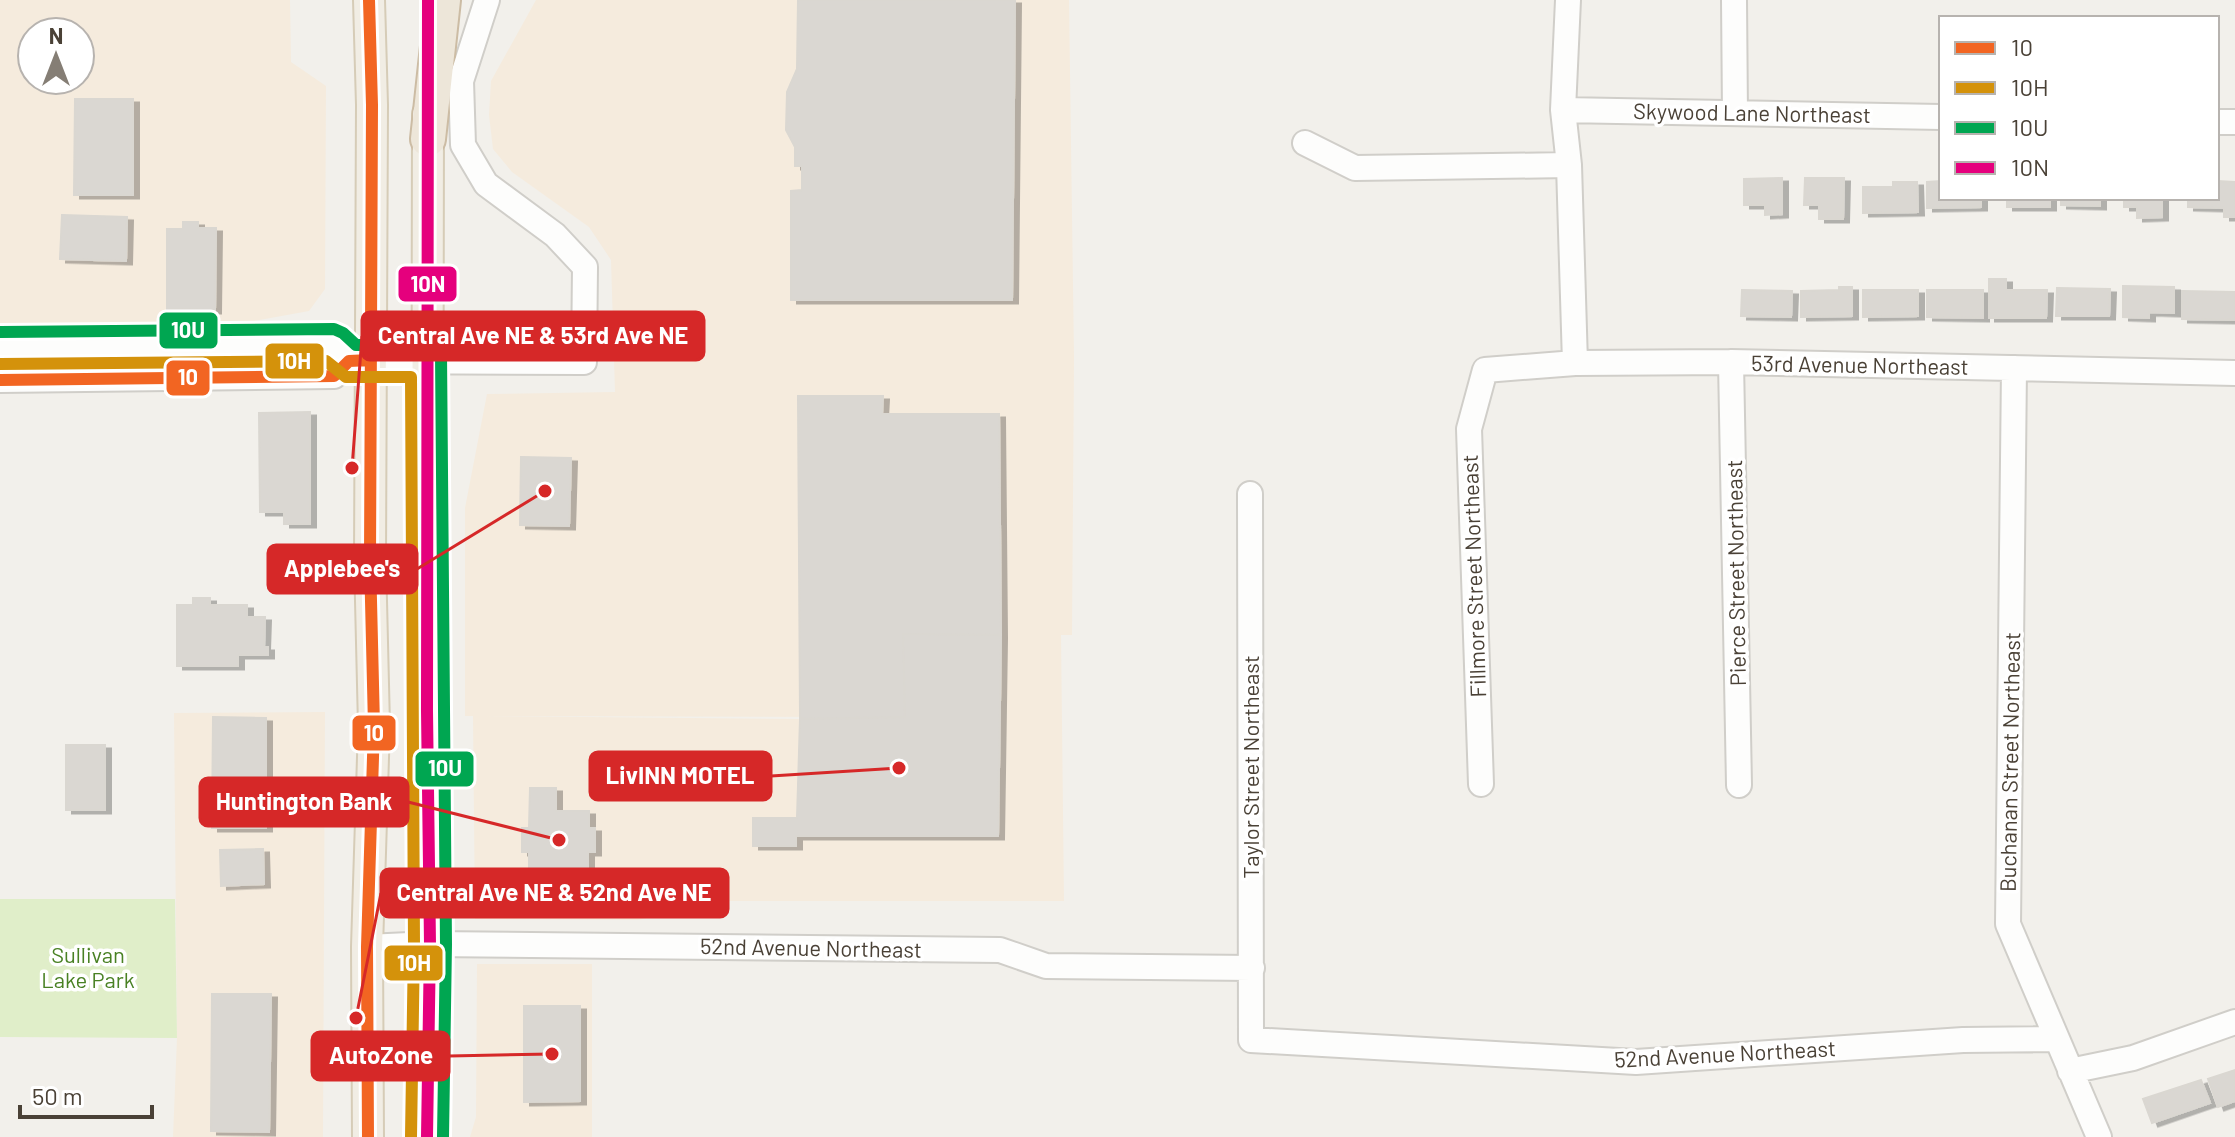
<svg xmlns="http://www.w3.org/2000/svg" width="2235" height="1137" font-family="Barlow,sans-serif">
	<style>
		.commercial { fill: #f5ebdd; fill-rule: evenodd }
		.green { fill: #e0eec9 }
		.building { fill: #dad7d2; stroke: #dad7d1; stroke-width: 2; filter: url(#shadow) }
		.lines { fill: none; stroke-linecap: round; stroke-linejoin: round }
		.minor-casing { stroke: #d0cec9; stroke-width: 28 }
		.major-casing { stroke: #d6ccb7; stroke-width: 34 }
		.highway-casing { stroke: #ccbca4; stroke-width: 38 }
		.minor { stroke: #fdfdfc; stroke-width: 24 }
		.major { stroke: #f1ede4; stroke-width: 30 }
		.highway { stroke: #ede6d9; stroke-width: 34 }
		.bus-1-casing { stroke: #fff; stroke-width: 18 }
		.bus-2-casing { stroke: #fff; stroke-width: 18 }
		.bus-3-casing { stroke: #fff; stroke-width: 18 }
		.bus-4-casing { stroke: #fff; stroke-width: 18 }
		.bus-1 { stroke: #f26522; stroke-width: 12 }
		.bus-2 { stroke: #d4920b; stroke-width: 12 }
		.bus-3 { stroke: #00a651; stroke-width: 12 }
		.bus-4 { stroke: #e5007d; stroke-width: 12 }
		.labels { text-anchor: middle; stroke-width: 7; stroke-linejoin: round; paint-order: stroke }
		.street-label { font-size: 22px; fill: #4a4136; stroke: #fff }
		.park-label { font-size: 22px; fill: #498124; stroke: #fff }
		.leader { fill: none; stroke: #d62828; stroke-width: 3 }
		.callout-dot { fill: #d62828; stroke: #fff; stroke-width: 3 }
		.callout { fill: #d62828; stroke: #d62828; stroke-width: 3 }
		.callout-label { font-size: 24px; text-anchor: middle; font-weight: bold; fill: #fff }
		.line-badge { stroke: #fff; stroke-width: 3 }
		.badge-label { font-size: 22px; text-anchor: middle; font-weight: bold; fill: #fff }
	</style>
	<defs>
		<filter id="shadow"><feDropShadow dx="6" dy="3.5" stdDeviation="0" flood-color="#0004"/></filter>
	</defs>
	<rect width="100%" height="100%" fill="#f2f0eb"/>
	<path class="commercial" d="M 0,0 L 290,0 L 291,62 L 326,86 L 325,289 L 309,311 L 227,326 L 0,323 ZM 32,32 L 80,32 L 80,80 L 32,80 Z
		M 536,0 L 1069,0 L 1074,357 L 1072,635 L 1061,635 L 1064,901 L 722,901 L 638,920 L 475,919 L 473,716 L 465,716 L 465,508 L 487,394 L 615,392 L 611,260 L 589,227 L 512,172 L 493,149 L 489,115 L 491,81 ZM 483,716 L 484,716 L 866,717 L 798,719 Z
		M 325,712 L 323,1137 L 173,1137 L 177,1038 L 174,713 Z
		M 477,964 L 592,964 L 592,1137 L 470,1137 L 476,1117 Z"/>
	<path class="green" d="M 0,899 L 175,899 L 177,1038 L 0,1037 Z"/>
	<path class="building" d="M 798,0 L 1015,0 L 1012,300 L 791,300 L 791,191 L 802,190 L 802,166 L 795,166 L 795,147 L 786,130 L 787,92 L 797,69 Z
		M 75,99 L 133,99 L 133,195 L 74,195 Z
		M 1782,178 L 1782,214 L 1765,215 L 1765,205 L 1744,205 L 1744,179 Z
		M 1805,178 L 1844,178 L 1843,219 L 1819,219 L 1819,205 L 1804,205 Z
		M 1941,181 L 1941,198 L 1981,198 L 1981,207 L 1927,208 L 1927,182 Z
		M 2217,181 L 2235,182 L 2235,217 L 2224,217 L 2224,208 L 2188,207 L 2188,198 L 2217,198 Z
		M 1893,182 L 1917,182 L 1918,212 L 1863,213 L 1863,187 L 1893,187 Z
		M 2007,198 L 2050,198 L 2050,207 L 2007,207 Z
		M 2061,198 L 2100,198 L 2100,206 L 2061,205 Z
		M 2124,198 L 2162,198 L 2162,217 L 2137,218 L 2137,207 L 2124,207 Z
		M 62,215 L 127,217 L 126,261 L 60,259 Z
		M 183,222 L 198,222 L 198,228 L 216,228 L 215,310 L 167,309 L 167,229 L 183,229 Z
		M 1989,279 L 2006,279 L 2006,290 L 2047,290 L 2046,318 L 1989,318 Z
		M 2123,286 L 2174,287 L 2174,313 L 2149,312 L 2149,318 L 2123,317 Z
		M 1839,287 L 1852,287 L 1852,316 L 1801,317 L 1801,291 L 1839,290 Z
		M 2057,288 L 2110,289 L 2109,316 L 2056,316 Z
		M 1742,290 L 1792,291 L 1791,317 L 1741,316 Z
		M 1863,290 L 1918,290 L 1918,316 L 1863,317 Z
		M 1927,290 L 1983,290 L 1983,318 L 1927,317 Z
		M 2182,291 L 2235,292 L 2235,320 L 2182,319 Z
		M 798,396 L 883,396 L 882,414 L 999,414 L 1001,635 L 903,634 L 905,717 L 800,719 Z
		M 310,412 L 310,524 L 284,524 L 284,512 L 260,512 L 259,413 Z
		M 521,457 L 571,458 L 569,526 L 520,525 Z
		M 193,598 L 210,598 L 210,605 L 247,605 L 247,617 L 265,617 L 264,647 L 268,647 L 268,655 L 238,655 L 238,666 L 177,666 L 177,605 L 193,605 Z
		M 903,634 L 1001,635 L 998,836 L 796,836 L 796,846 L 753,846 L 753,818 L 797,818 L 800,719 L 905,717 Z
		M 213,717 L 266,718 L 266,828 L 212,828 Z
		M 66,745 L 105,745 L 105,810 L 66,810 Z
		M 530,788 L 556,788 L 556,811 L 589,811 L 589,828 L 595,828 L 595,852 L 588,852 L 588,869 L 529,869 L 529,852 L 522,852 L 522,828 L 529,828 Z
		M 263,849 L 264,884 L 221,886 L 220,850 Z
		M 212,994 L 271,994 L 269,1132 L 211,1131 Z
		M 524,1006 L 580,1006 L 580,1101 L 524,1102 Z
		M 2235,1070 L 2235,1101 L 2218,1107 L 2208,1079 Z
		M 2201,1080 L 2210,1103 L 2152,1123 L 2143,1099 Z"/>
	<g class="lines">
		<g class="minor-casing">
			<path id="minor" d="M 1568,0 L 1563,110 L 1569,165 L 1575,363
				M 1734,0 L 1735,113
				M 1563,110 L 1941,117
				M 2217,122 L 2235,122
				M 1305,143 L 1355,168 L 1569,165
				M 0,348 L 333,345 L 349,361
				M 1731,362 L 1739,785
				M 2014,368 L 2008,924 L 2099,1137
				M 0,380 L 334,376 L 349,361 L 584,362 L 585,267 L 555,235 L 486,184 L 463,145 L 461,81 L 487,0
				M 1250,494 L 1251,1040 L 1636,1062 L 1963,1040 L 2056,1039
				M 1481,784 L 1469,429 L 1485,370 L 1575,363 L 1731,362 L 2235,373
				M 367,947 L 430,944 L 1000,950 L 1046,966 L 1252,968
				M 2070,1071 L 2133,1058 L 2235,1022"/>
		</g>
		<g class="major-casing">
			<path id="major" d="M 368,1137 L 367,947 L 374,726 L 370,559 L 372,105 L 369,0
				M 427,1137 L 430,944 L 427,711 L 428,114"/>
		</g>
		<g class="highway-casing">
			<path id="highway" d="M 428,139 L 443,0"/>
		</g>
		<use href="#minor" class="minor"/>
		<use href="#major" class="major"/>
		<use href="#highway" class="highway"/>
		<g class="bus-1-casing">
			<path id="bus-1" d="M 0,380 L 334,376 L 349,361 L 370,360
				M 368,1137 L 367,947 L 374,726 L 370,559 L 372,105 L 369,0"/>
		</g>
		<g class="bus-2-casing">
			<path id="bus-2" d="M 0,364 L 326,361 L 346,377 L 411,377 L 414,944 L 411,1137"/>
		</g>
		<g class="bus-3-casing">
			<path id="bus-3" d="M 0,332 L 334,329 L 343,333 L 356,345 L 429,345 L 441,353 L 446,944 L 443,1137"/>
		</g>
		<g class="bus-4-casing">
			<path id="bus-4" d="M 427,1137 L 430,944 L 427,711 L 428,0"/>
		</g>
		<use href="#bus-1" class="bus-1"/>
		<use href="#bus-2" class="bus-2"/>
		<use href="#bus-3" class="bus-3"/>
		<use href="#bus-4" class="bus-4"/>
	</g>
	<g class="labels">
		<g class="street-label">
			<text transform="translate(1752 113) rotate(1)" y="8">Skywood Lane Northeast</text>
			<text transform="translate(1860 365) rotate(1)" y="8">53rd Avenue Northeast</text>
			<text transform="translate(1736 573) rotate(-91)" y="8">Pierce Street Northeast</text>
			<text transform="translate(1474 576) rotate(-92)" y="8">Fillmore Street Northeast</text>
			<text transform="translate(2010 762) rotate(-89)" y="8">Buchanan Street Northeast</text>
			<text transform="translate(1251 767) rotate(-90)" y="8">Taylor Street Northeast</text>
			<text transform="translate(811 948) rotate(1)" y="8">52nd Avenue Northeast</text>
			<text transform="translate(1725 1054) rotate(-3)" y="8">52nd Avenue Northeast</text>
		</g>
		<g class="park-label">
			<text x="88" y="963">Sullivan<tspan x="88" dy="25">Lake Park</tspan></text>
		</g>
	</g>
	<path class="leader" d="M352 468L362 336M545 491L417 569M899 768L771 776M559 840L408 802M356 1018L381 893M552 1054L449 1056"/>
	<g class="callout-dot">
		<circle cx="352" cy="468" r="8"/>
		<circle cx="545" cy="491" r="8"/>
		<circle cx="899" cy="768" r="8"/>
		<circle cx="559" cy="840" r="8"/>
		<circle cx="356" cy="1018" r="8"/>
		<circle cx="552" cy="1054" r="8"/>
	</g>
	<g class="callout">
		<rect x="362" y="312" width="342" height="48" rx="8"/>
		<rect x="268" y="545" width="149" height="48" rx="8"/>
		<rect x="590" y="752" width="181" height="48" rx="8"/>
		<rect x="200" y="778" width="208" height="48" rx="8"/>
		<rect x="381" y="869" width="347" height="48" rx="8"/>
		<rect x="312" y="1032" width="137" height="48" rx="8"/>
	</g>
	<g class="callout-label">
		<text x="533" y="344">Central Ave NE &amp; 53rd Ave NE</text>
		<text x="342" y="577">Applebee's</text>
		<text x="680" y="784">LivINN MOTEL</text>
		<text x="304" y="810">Huntington Bank</text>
		<text x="554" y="901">Central Ave NE &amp; 52nd Ave NE</text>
		<text x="381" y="1064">AutoZone</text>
	</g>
	<g class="line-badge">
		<rect x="397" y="265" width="61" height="38" rx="8" fill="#e5007d"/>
		<rect x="158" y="311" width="61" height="39" rx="8" fill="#00a651"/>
		<rect x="264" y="342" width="61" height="38" rx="8" fill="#d4920b"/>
		<rect x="165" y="359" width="46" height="38" rx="8" fill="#f26522"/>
		<rect x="351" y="714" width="46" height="38" rx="8" fill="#f26522"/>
		<rect x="414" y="750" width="61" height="38" rx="8" fill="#00a651"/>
		<rect x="383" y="944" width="61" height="38" rx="8" fill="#d4920b"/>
	</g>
	<g class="badge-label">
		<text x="428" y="292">10N</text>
		<text x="188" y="338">10U</text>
		<text x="294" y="369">10H</text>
		<text x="188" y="385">10</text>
		<text x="374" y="741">10</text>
		<text x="445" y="776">10U</text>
		<text x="414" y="971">10H</text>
	</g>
	<rect x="1939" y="16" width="280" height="184" fill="#ffffff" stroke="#b7b3af" stroke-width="2"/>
	<rect x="1955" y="42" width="40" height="12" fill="#f26522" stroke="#b7b3af" stroke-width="2"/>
	<text x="2011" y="56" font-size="24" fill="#4a4136">10</text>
	<rect x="1955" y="82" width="40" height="12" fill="#d4920b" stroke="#b7b3af" stroke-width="2"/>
	<text x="2011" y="96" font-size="24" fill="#4a4136">10H</text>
	<rect x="1955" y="122" width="40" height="12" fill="#00a651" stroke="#b7b3af" stroke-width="2"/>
	<text x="2011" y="136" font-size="24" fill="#4a4136">10U</text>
	<rect x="1955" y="162" width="40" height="12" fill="#e5007d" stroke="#b7b3af" stroke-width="2"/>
	<text x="2011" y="176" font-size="24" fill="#4a4136">10N</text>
	<g transform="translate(56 56)"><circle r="38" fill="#ffffff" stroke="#b7b3af" stroke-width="2"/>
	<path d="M0-6L14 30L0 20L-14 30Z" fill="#857e75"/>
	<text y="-12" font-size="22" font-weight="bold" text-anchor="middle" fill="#4a4136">N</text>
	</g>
	<path d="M20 1105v12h132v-12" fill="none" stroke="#4a4136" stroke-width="4"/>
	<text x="32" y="1105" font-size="24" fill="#4a4136" stroke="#ffffff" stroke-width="6" paint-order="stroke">50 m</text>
</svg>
